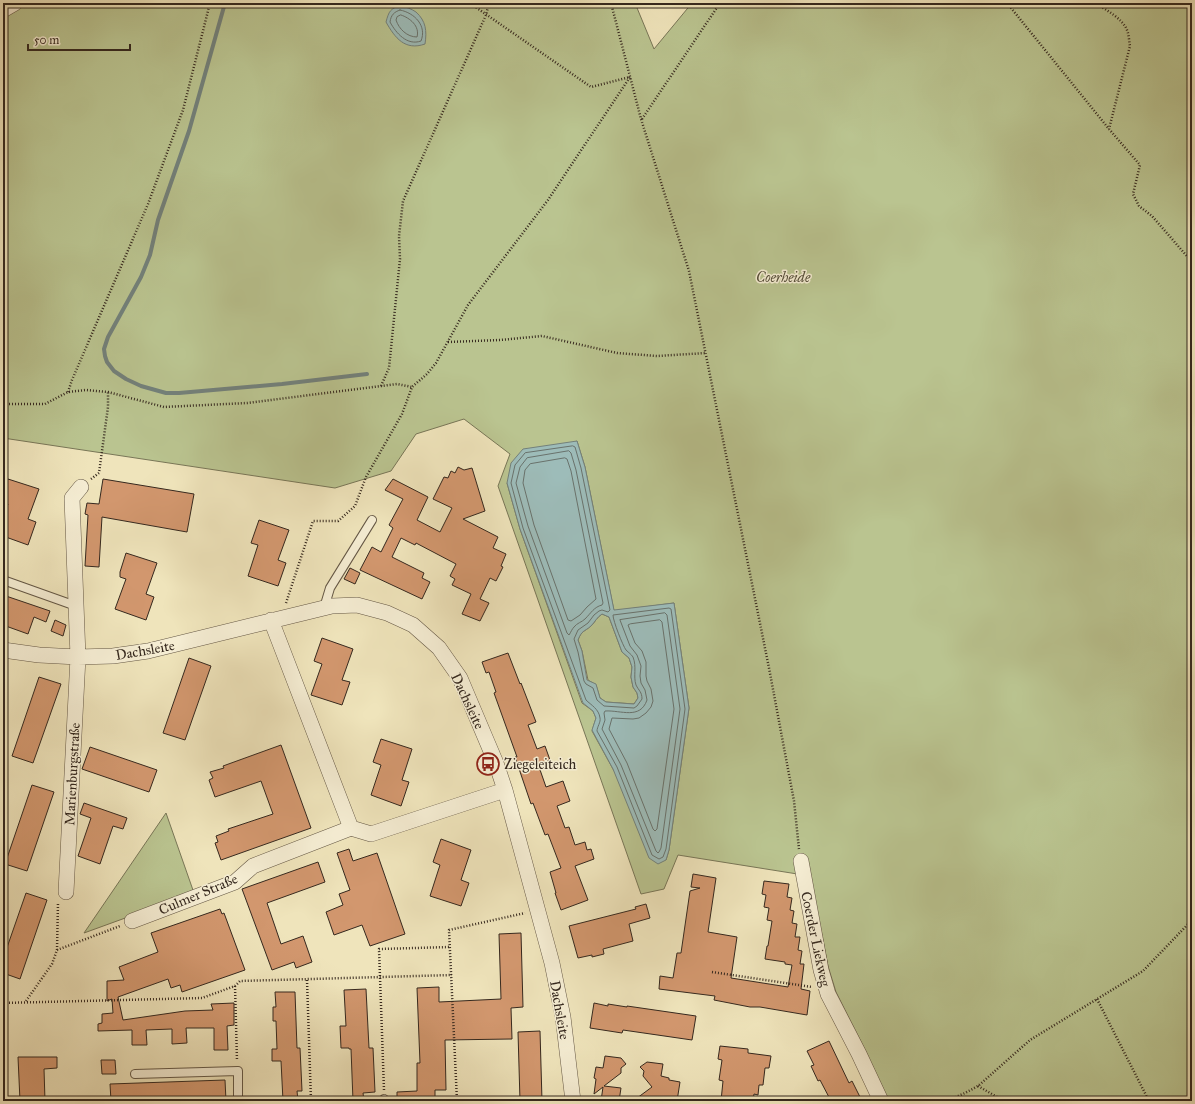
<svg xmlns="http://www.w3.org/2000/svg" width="1195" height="1104" font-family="'IM FELL Great Primer',serif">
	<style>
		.green { fill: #bac490; stroke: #787657; fill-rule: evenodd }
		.water { fill: #9dbcb9; stroke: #73817b; fill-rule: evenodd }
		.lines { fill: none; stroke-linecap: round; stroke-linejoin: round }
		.shore { stroke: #69726c; stroke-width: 1 }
		.stream { stroke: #73817b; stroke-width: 4 }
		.building { fill: #d2976e; stroke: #35281e }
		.service-casing { stroke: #645745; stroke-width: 10 }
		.minor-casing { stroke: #645745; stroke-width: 16 }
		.path { stroke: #35281e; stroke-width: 2.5; stroke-dasharray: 1 2; stroke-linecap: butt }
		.service { stroke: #f5edd3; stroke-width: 8 }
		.minor { stroke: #f5edd3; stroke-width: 15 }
		.labels { text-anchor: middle; stroke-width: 3; stroke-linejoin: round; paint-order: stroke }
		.park-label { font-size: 14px; font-style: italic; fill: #564f3a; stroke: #f5edd3 }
		.street-label { font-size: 14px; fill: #35281e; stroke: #f5edd3 }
		.poi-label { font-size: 14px; fill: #35281e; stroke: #f5edd3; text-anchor: start }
	</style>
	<rect width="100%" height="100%" fill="#efe4bb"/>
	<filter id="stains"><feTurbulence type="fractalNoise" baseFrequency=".005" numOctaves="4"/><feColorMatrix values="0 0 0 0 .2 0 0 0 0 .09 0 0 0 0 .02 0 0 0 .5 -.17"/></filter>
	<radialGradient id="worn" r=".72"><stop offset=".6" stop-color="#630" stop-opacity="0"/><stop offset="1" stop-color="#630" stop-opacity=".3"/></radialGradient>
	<path class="green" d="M 3,3 L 635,3 L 654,49 L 692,3 L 1192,3 L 1192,1101 L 889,1101 L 865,1050 L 836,992 L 828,966 L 810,876 L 678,855 L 664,889 L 641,894 L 498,486 L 510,454 L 464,419 L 416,434 L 391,471 L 335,488 L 3,438 ZM 577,441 L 585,467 L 614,611 L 674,603 L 689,708 L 669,850 L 666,860 L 613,769 L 592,731 L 596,718 L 593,711 L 582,703 L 520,529 L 507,483 Z
		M 602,614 L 609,617 L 622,652 L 629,658 L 632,667 L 631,677 L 633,687 L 637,693 L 638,698 L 634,704 L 606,702 L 600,698 L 596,685 L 588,680 L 582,651 L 578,640 C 581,631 584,632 591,626 C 595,622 597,617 602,614 Z
		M 166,813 L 194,893 L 84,933 Z"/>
	<path class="water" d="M 401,5 C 405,7 412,9 416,12 C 426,21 427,31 425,44 C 405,51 395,38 386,22 C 389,11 390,9 401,5 Z
		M 577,441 L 585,467 L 614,610 L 674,603 L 689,708 L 669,850 L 666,860 L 658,864 L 649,858 L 613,769 L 592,730 L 596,718 L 593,711 L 583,703 L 520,529 L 507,483 L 511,463 L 523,449 ZM 602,614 L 609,617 L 622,652 L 629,658 L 632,667 L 631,677 L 633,687 L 637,693 L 638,698 L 634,704 L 606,702 L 600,698 L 596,684 L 587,680 L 582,651 L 578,640 C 582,630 584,632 591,626 C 595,622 597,617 602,614 Z"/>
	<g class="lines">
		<path class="shore" d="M 400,10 C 415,13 427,26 421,41 C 407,46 396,33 390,22 C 391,15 394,12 400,10 Z
			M 401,15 C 410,18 420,26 417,37 C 407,37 399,29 396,20 L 397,17 Z
			M 573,446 L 575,447 L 581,468 L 610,610 L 608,612 L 602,610 L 599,611 L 594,615 L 588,623 L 578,630 L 574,639 L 578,652 L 584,681 L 586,684 L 593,688 L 597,700 L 604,706 L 634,708 L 637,706 L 642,699 C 642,692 639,691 636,685 C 633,676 637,667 633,657 C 631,654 629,653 626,650 C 623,646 613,621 613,615 L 669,608 L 671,609 L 685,709 L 666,849 L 663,857 L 659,859 L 652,855 L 617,767 L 597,731 C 597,727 601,722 600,718 C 599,709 591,705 586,700 L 523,528 L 511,483 L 515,465 L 525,453 Z
			M 569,451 L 571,453 L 576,470 L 603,603 L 602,605 C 594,607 591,613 585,619 C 582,622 577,623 574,627 C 572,629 571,632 569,635 L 567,633 L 528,526 L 516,483 L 520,467 L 527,458 Z
			M 565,458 L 567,459 L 571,471 L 596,599 L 587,607 L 580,615 L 571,621 L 568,620 L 534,525 L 523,483 L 525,470 L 530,464 Z
			M 665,613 L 667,615 L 680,709 L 661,848 L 659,852 L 658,853 L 656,851 L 621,765 L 602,729 L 605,720 L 604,713 L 605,711 C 621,710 640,720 647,700 L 645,690 L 641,683 L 640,676 L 641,666 L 637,655 L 630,646 L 620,620 Z
			M 660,620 L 662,622 L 674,709 L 657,829 L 655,831 L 653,829 L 627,763 L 609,729 L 612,718 L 633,719 L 639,718 L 646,713 L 651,707 L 653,701 L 651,689 L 647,681 L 646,676 L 646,662 L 642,651 L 635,643 L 628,625 L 630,624 Z"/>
		<path class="stream" d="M 225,3 L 189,131 L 158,220 L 150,255 L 141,277 L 108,337 L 104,349 L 105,356 L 107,362 L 114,371 L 126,379 L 141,386 L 166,393 L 179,393 L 282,384 L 367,374"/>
	</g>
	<path class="building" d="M 458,467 L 464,470 L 472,468 L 485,511 L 463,519 L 498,537 L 493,548 L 506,554 L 501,566 L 503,567 L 496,581 L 490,578 L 480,599 L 489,603 L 480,621 L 462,614 L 471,594 L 452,585 L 455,579 L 450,576 L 456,564 L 416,543 L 415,545 L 401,538 L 392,557 L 424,573 L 422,578 L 430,582 L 422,599 L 360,570 L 372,547 L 381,552 L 393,528 L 389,525 L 403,499 L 385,490 L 393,479 L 428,497 L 417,520 L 440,532 L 452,508 L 433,499 L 444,477 L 448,478 L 451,471 L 455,473 Z
		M 8,479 L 39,489 L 28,519 L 36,522 L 28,545 L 3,536 L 3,517 L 8,504 L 3,503 L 3,493 Z
		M 103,479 L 194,494 L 187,532 L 102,517 L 99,567 L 85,566 L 88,515 L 85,514 L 87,503 L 99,504 Z
		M 259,520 L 289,530 L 278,560 L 286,563 L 278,586 L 248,576 L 258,545 L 251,543 Z
		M 126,553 L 157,563 L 146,594 L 154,597 L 146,620 L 115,609 L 126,579 L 120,577 L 120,572 Z
		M 350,568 L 360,573 L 355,584 L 344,579 Z
		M 3,595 L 50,611 L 46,622 L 34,617 L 28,634 L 3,625 Z
		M 55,620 L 66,625 L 63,636 L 51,631 Z
		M 322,638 L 353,649 L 342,680 L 350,682 L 342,705 L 311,695 L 322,664 L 314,661 Z
		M 508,653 L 520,684 L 521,683 L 536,722 L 528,725 L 537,749 L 545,746 L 550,760 L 538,764 L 546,787 L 563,781 L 570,801 L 557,806 L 565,828 L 569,827 L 575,845 L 585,842 L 587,850 L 591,849 L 594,859 L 575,866 L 588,900 L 561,910 L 555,893 L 556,893 L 550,872 L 561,868 L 548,834 L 545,835 L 533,803 L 531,804 L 515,757 L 517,757 L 494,693 L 496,692 L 489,672 L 486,673 L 482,662 Z
		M 189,658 L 211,666 L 185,740 L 163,733 Z
		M 39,677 L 61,684 L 33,763 L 12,756 Z
		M 381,739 L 412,749 L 402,780 L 409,782 L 401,806 L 371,795 L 381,765 L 373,762 Z
		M 281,745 L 311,828 L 221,860 L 215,843 L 218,842 L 216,836 L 229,831 L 228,829 L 273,814 L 261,781 L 215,797 L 209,780 L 213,778 L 210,772 L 224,768 L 223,766 Z
		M 90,747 L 157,770 L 149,792 L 82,769 Z
		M 32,785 L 54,792 L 27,871 L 5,864 Z
		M 84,803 L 127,818 L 123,829 L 113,826 L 100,864 L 78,856 L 91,818 L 80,814 Z
		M 441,839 L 471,850 L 461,880 L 469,883 L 461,906 L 430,896 L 440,865 L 433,862 Z
		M 349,849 L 353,861 L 377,853 L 405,934 L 370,946 L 362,925 L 334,935 L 326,912 L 343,905 L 339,894 L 350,890 L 337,853 Z
		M 318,862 L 325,882 L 267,903 L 281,944 L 303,936 L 312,962 L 296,968 L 294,962 L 272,970 L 242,889 Z
		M 693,874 L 716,878 L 708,932 L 737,937 L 731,978 L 788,987 L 792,965 L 785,964 L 785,962 L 765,959 L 767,946 L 768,946 L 772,921 L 767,920 L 769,908 L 764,907 L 766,895 L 762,894 L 764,881 L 789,884 L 787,897 L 792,898 L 790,910 L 794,911 L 792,923 L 797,924 L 795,937 L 800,937 L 798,950 L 802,951 L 800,964 L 804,964 L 801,989 L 810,991 L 807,1015 L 760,1007 L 750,1007 L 714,1000 L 715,996 L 659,989 L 660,976 L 673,978 L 677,953 L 681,953 L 690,891 L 700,888 L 691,887 Z
		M 26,893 L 47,900 L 20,979 L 3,973 L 3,959 Z
		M 646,904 L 650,918 L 629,924 L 633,941 L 603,949 L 604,954 L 592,957 L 592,955 L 578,958 L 569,926 L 636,909 L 635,907 Z
		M 220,909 L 222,914 L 224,913 L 245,970 L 182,992 L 180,985 L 171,988 L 168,979 L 118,997 L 123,1020 L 185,1011 L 213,1010 L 211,1004 L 234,1003 L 234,1025 L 227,1026 L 228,1050 L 214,1050 L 214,1028 L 186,1028 L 187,1043 L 172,1044 L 172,1029 L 146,1030 L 147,1045 L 132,1045 L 132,1030 L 98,1031 L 98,1024 L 102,1023 L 102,1014 L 113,1013 L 112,999 L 107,1001 L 107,981 L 124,980 L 119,967 L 158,952 L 151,933 Z
		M 521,933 L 523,1007 L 511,1008 L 512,1039 L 445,1040 L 446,1090 L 435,1090 L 435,1101 L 397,1101 L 397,1092 L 417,1091 L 417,1063 L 420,1063 L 417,988 L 439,987 L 439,1002 L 501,999 L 499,934 Z
		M 366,989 L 369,1048 L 373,1048 L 375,1092 L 363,1093 L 364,1101 L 353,1101 L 351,1049 L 349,1049 L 349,1048 L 341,1048 L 340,1026 L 346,1026 L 344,990 Z
		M 275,992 L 295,992 L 297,1048 L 300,1048 L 302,1091 L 297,1091 L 298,1101 L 283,1101 L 281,1061 L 272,1061 L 272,1049 L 277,1049 L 276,1021 L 273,1021 L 273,1007 L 276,1007 Z
		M 594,1003 L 608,1006 L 608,1004 L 627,1007 L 627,1006 L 696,1016 L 692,1040 L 623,1030 L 622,1033 L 590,1028 Z
		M 540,1031 L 542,1101 L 520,1101 L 518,1032 Z
		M 829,1041 L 849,1083 L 852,1081 L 862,1101 L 831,1101 L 820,1080 L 818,1081 L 811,1066 L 814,1065 L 807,1051 Z
		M 720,1046 L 748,1049 L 748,1053 L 771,1056 L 769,1068 L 765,1068 L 763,1085 L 759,1085 L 758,1095 L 754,1094 L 753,1101 L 721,1101 L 723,1081 L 719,1080 L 722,1060 L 718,1059 Z
		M 605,1056 L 621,1058 L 626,1064 L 621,1068 L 621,1073 L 604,1086 L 621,1088 L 619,1101 L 601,1101 L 603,1087 L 594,1094 L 596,1079 L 594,1078 L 596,1067 L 603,1068 Z
		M 18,1057 L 57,1057 L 57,1068 L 44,1069 L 45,1101 L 20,1101 Z
		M 101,1060 L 115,1060 L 116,1074 L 102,1074 Z
		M 647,1062 L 663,1064 L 661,1076 L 669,1078 L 669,1080 L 680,1082 L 677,1101 L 633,1101 L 652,1087 L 643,1076 L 644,1071 L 640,1067 Z
		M 225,1080 L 226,1101 L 213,1101 L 212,1098 L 184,1099 L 185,1101 L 172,1101 L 172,1099 L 143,1100 L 143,1101 L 111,1101 L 110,1084 Z"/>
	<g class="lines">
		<g class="service-casing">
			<path id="service" d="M 3,580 L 76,606
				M 324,608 L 330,588 L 372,520
				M 135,1074 L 238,1071 L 238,1101
				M 384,1099 L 385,1101"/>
		</g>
		<g class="minor-casing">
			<path id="minor" d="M 3,10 L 15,3
				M 271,620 L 351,828 L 371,834 L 505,790
				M 3,650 L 39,655 L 78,657 L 113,656 L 148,651 L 332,606 L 357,605 L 387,613 L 413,625 L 439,648 L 460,678 L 496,763 L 505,790 L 552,963 L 563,1017 L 573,1101
				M 801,861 L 821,970 L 828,994 L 859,1054 L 881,1101
				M 66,892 L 78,657 L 72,498 L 81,487
				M 132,921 L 235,882 L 253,866 L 351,828"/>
		</g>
		<path class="path" d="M 465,3 L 474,6 L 591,87 L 630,77
			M 611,3 L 641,119 L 689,271 L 769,668 L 794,801 L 799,849
			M 1007,3 L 1109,129 L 1140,165 L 1133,194 L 1139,206 L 1152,216 L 1192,262
			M 1095,3 C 1105,9 1123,19 1127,30 C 1129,35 1129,41 1130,46 L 1109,129
			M 642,119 L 720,3
			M 448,342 L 500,340 L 542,336 L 617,353 L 657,356 L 706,353
			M 381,386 L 389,368 L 400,259 L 399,236 L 403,201 L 486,15 L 489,3
			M 68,392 L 72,380 L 148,204 L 183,110 L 210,3
			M 3,404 L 45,404 L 68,392 L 86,390 L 108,392 L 164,407 L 247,403 L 397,384 L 412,387
			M 91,479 L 99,473 L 108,407 L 108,392
			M 286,603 L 313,521 L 338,521 L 355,506 L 366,477 L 402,414 L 412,387 L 427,374 L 436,363 L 468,305 L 548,200 L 630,77
			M 57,950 L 120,926
			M 712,972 L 812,987
			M 307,980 L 311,1101
			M 235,986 L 237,1061
			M 1097,999 L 1149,1101
			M 26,1001 L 52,964 L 57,950 L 58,903
			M 3,1003 L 202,998 L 235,986 L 240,981 L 452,975
			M 978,1086 L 1004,1101
			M 384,1090 L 379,949 L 450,947
			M 457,1101 L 449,930 L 525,913
			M 947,1101 L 965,1093 L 978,1086 L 1030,1040 L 1143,971 L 1192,920"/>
		<use href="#service" class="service"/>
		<use href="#minor" class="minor"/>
	</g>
	<defs>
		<g id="bus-ring" transform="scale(1.15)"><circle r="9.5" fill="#f5edd3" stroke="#8f2418" stroke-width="1.5"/><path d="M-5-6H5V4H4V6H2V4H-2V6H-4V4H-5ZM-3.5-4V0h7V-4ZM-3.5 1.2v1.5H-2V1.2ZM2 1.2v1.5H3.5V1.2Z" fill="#8f2418"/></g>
	</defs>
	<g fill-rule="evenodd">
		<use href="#bus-ring" x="488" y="764"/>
	</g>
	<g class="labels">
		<g class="park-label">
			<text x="783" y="282">Coerheide</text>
		</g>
		<g class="street-label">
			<text transform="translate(145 650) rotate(-10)" y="5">Dachsleite</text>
			<text transform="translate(468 701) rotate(65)" y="5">Dachsleite</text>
			<text transform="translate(72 774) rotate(-87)" y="5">Marienburgstraße</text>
			<text transform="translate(198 894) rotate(-23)" y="5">Culmer Straße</text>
			<text transform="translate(816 939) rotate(78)" y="5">Coerder Liekweg</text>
			<text transform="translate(560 1010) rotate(80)" y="5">Dachsleite</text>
		</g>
		<g class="poi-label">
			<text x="504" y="769">Ziegeleiteich</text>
		</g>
	</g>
	<rect width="1195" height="1104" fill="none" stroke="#efe4bb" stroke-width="16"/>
	<rect x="4" y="4" width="1187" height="1096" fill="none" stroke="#35281e" stroke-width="2"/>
	<rect x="8" y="8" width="1179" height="1088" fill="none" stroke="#35281e"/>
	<path d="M28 44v6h102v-6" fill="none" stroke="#35281e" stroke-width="2"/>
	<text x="34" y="44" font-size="12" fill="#35281e" stroke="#f5edd3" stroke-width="3" paint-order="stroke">50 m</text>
	<rect width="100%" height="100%" filter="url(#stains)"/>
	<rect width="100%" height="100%" fill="url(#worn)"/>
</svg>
